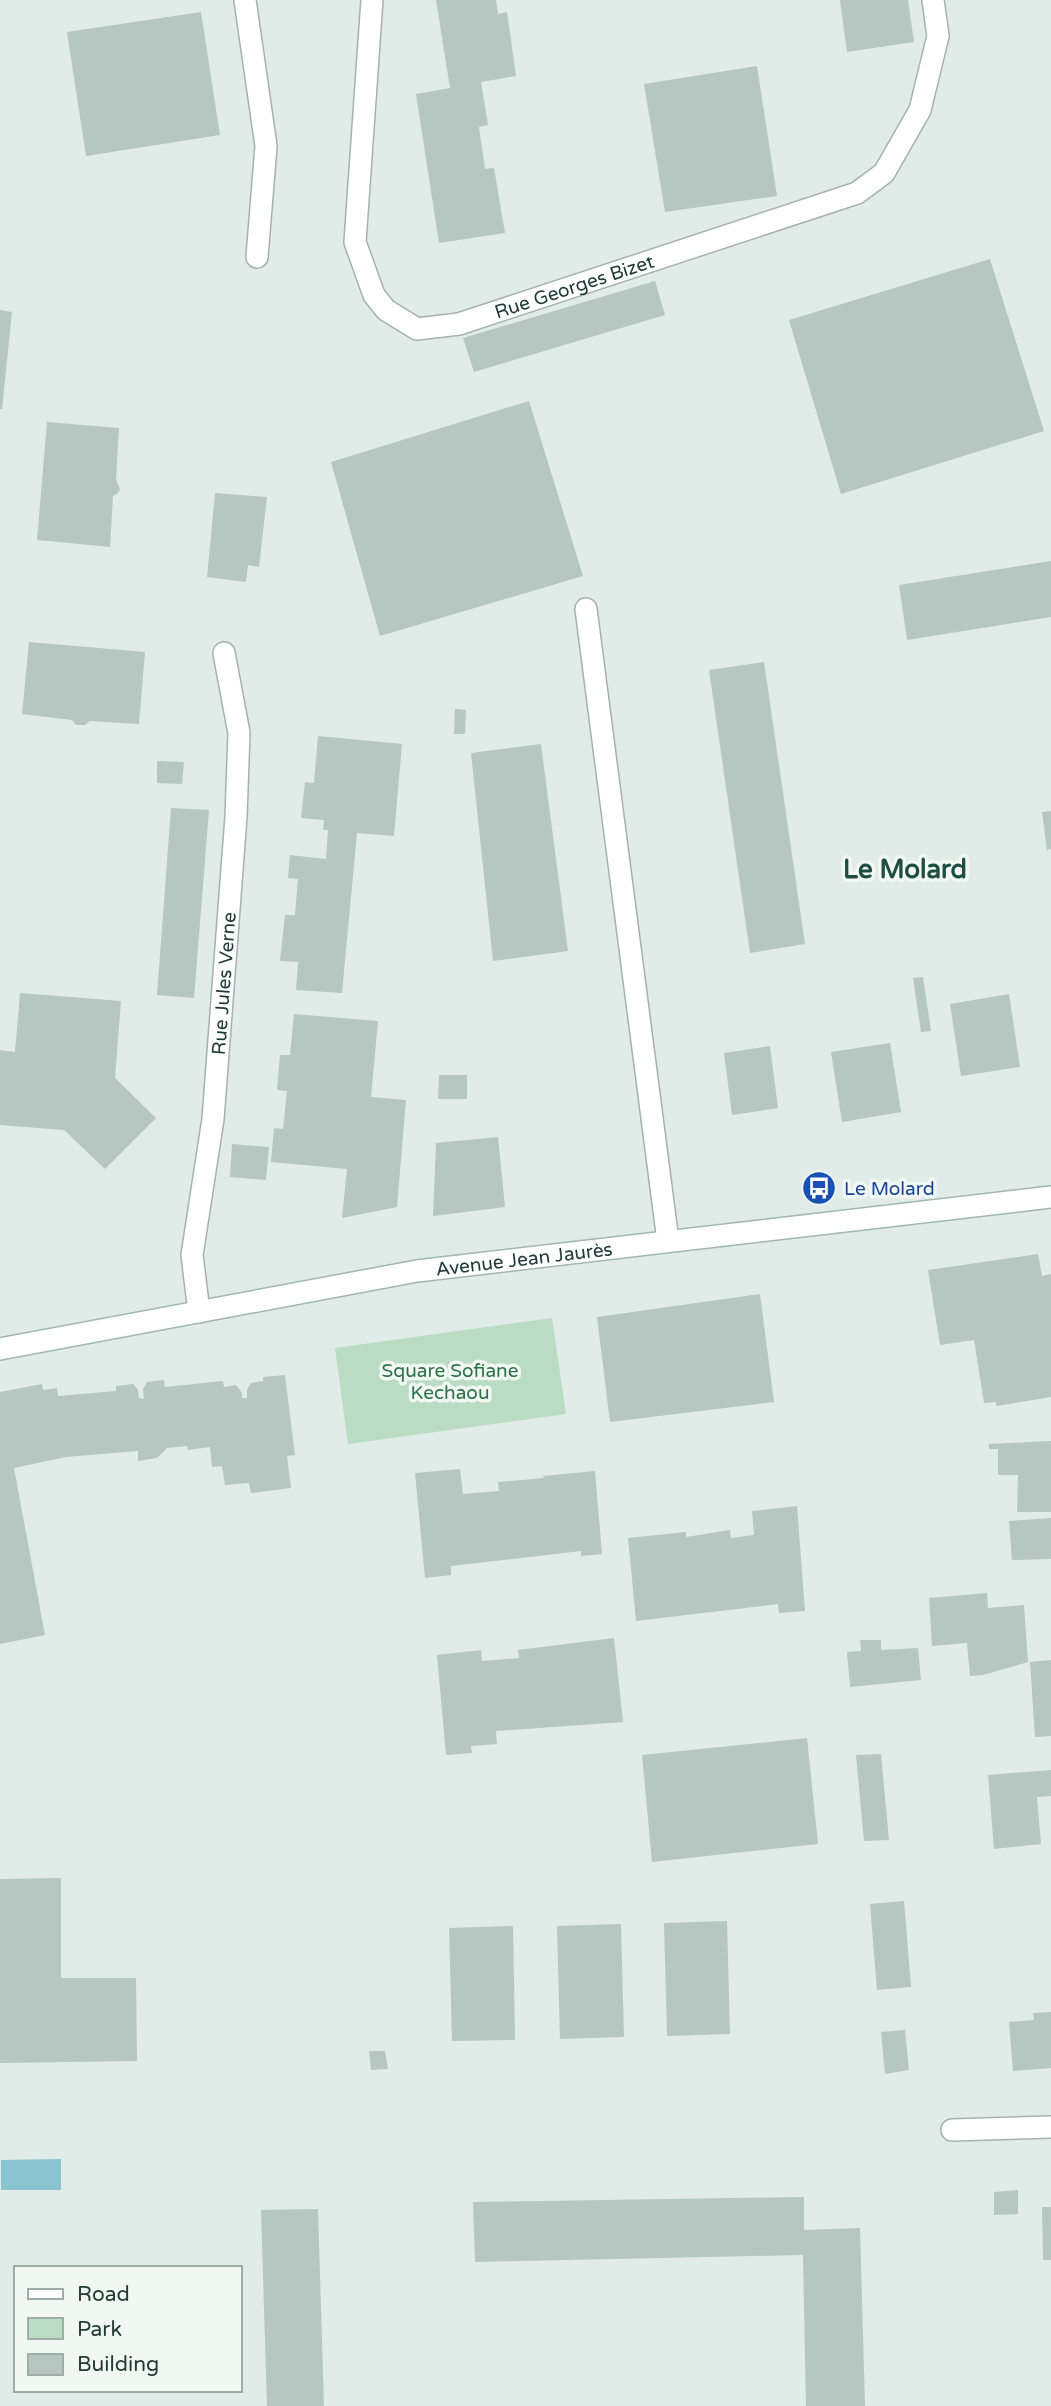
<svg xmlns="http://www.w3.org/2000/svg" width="1051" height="2406" font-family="'Varela Round',sans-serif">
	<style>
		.green { fill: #badcc3 }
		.water { fill: #89c4d0 }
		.building { fill: #b6c6c0 }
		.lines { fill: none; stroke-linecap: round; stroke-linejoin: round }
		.street-casing { stroke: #a4b3ae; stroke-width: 24 }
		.secondary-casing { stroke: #9fb7af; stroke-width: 24 }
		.street { stroke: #fff; stroke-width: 21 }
		.secondary { stroke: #fff; stroke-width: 21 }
		.labels { text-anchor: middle; stroke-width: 7; stroke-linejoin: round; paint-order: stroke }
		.street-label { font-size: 19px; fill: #213c35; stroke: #f1f8f4 }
		.transit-label { font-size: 19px; fill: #164399; stroke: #f1f8f4; text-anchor: start }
		.park-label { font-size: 19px; fill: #2c7248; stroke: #f1f8f4 }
		.district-label { font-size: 26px; font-weight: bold; fill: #1e4d42; stroke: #f1f8f4 }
	</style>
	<rect width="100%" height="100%" fill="#e1ebe7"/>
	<path class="green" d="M 552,1318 L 566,1414 L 348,1444 L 335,1348 Z"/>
	<path class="water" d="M 61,2159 L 61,2190 L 1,2190 L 1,2160 Z"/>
	<path class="building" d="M 436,0 L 496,0 L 498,14 L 507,12 L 516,76 L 481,82 L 488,125 L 479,127 L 485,169 L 494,168 L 505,233 L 439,243 L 416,94 L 450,88 Z
		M 840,0 L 908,0 L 914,42 L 847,52 Z
		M 201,12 L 220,135 L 86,156 L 67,32 Z
		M 757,66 L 777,196 L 665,212 L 644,84 Z
		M 990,259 L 1044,431 L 841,494 L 789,320 Z
		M 655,281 L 665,315 L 474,372 L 463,338 Z
		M 0,310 L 12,312 L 2,409 L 0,409 Z
		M 529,401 L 583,576 L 380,636 L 331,462 Z
		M 47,422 L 119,428 L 116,480 L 120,489 L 118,493 L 113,496 L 110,547 L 37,540 Z
		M 215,493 L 267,497 L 259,567 L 248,565 L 246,582 L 207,577 Z
		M 1051,561 L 1051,617 L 907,640 L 899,585 Z
		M 29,642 L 145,652 L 139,724 L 90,721 L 85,725 L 76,725 L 72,720 L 22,714 Z
		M 764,662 L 805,944 L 750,953 L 709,670 Z
		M 455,709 L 466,710 L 465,734 L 454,734 Z
		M 318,736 L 402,744 L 394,836 L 357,833 L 342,993 L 296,990 L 298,962 L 280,961 L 285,915 L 295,915 L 298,879 L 288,878 L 290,855 L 326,859 L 328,830 L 323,830 L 324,820 L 301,818 L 305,782 L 314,783 Z
		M 541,744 L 568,951 L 493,961 L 471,753 Z
		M 157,761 L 184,762 L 182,784 L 157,783 Z
		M 171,808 L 209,810 L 194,998 L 157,995 Z
		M 1051,811 L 1051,849 L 1047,850 L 1042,812 Z
		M 923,977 L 931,1031 L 921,1032 L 913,978 Z
		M 20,993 L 121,1001 L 115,1078 L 156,1118 L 105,1169 L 64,1130 L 0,1125 L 0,1050 L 15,1052 Z
		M 1009,994 L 1020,1067 L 961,1076 L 950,1004 Z
		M 294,1014 L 378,1021 L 371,1097 L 406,1100 L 397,1207 L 342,1218 L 347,1169 L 271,1162 L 274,1128 L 283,1129 L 287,1091 L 277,1090 L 280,1055 L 290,1055 Z
		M 890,1043 L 901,1112 L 842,1122 L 831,1052 Z
		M 770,1046 L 778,1108 L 732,1115 L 724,1053 Z
		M 439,1075 L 467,1075 L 467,1099 L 438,1099 Z
		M 498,1137 L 505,1207 L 433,1216 L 436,1143 Z
		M 232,1144 L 269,1147 L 266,1180 L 230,1177 Z
		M 1038,1254 L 1042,1276 L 1051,1274 L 1051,1397 L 996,1406 L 996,1402 L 984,1403 L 974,1340 L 940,1345 L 928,1270 Z
		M 760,1294 L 774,1402 L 610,1422 L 597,1317 Z
		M 285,1375 L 295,1455 L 287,1456 L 291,1488 L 251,1493 L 249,1483 L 225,1485 L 222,1466 L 212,1467 L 210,1447 L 188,1450 L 187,1446 L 167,1448 L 157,1458 L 138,1461 L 138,1451 L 66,1457 L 14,1468 L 45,1635 L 0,1644 L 0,1392 L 42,1384 L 43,1390 L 57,1388 L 58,1396 L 116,1391 L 116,1386 L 133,1384 L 138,1390 L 139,1398 L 144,1399 L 143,1389 L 147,1382 L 164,1380 L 165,1387 L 223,1381 L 224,1387 L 236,1385 L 242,1393 L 242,1398 L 247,1398 L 247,1390 L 251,1383 L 263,1381 L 263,1377 Z
		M 1051,1441 L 1051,1512 L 1017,1512 L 1018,1475 L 998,1475 L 998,1449 L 989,1449 L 989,1444 Z
		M 460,1469 L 463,1494 L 499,1491 L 498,1482 L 544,1478 L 543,1476 L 595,1471 L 602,1554 L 581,1556 L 581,1551 L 451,1566 L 451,1575 L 425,1578 L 415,1473 Z
		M 797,1506 L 805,1611 L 779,1613 L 778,1604 L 636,1621 L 628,1538 L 686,1532 L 686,1537 L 730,1530 L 731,1538 L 754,1535 L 752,1511 Z
		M 1051,1518 L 1051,1559 L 1012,1560 L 1009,1521 Z
		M 987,1593 L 988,1608 L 1024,1605 L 1028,1662 L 983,1675 L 970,1676 L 967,1643 L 932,1646 L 929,1598 Z
		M 614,1638 L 623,1722 L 496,1731 L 497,1744 L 471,1746 L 472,1753 L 446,1755 L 437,1655 L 481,1650 L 482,1661 L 519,1658 L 518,1650 Z
		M 860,1640 L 881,1640 L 881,1650 L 918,1648 L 921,1680 L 850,1687 L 847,1652 L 861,1651 Z
		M 1051,1660 L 1051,1736 L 1035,1737 L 1030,1662 Z
		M 807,1738 L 818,1844 L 652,1862 L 642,1755 Z
		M 881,1754 L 889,1840 L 864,1841 L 856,1755 Z
		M 1051,1770 L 1051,1796 L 1037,1797 L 1041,1844 L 994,1849 L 988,1775 Z
		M 61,1878 L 61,1978 L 136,1978 L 137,2061 L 0,2063 L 0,1879 Z
		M 904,1901 L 911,1987 L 877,1990 L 870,1904 Z
		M 727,1921 L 730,2034 L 667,2036 L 664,1923 Z
		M 621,1924 L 624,2037 L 560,2039 L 557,1926 Z
		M 513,1926 L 515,2040 L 452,2041 L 449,1928 Z
		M 1051,2012 L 1051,2068 L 1013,2071 L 1009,2022 L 1034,2020 L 1033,2013 Z
		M 905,2030 L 909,2070 L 885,2074 L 881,2032 Z
		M 369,2051 L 385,2051 L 388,2069 L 371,2070 Z
		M 1018,2190 L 1018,2214 L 994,2215 L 994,2192 Z
		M 804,2197 L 804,2230 L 860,2228 L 865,2406 L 806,2406 L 803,2255 L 475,2262 L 473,2202 Z
		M 1042,2207 L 1051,2207 L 1051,2260 L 1043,2260 Z
		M 318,2209 L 324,2406 L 267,2406 L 261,2210 Z"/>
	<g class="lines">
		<g class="street-casing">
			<g id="street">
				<path d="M 245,0 L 266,146 L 257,257"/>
				<path id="s1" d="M 372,0 L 355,242 L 374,295 L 386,310 L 417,329 L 459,324 L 857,193 L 884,173 L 920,110 L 938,36 L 933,0"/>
				<path d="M 586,609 L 668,1241"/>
				<path id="s2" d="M 199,1312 L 192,1255 L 213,1119 L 236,817 L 239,733 L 224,653"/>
				<path d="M 952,2130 L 1051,2127"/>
			</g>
		</g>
		<g class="secondary-casing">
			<g id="secondary">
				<path id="s3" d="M 0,1349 L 417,1271 L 1051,1197"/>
			</g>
		</g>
		<use href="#street" class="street"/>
		<use href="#secondary" class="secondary"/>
	</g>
	<defs>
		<g id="bus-disc" transform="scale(1.75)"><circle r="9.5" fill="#1a4fb4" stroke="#f1f8f4"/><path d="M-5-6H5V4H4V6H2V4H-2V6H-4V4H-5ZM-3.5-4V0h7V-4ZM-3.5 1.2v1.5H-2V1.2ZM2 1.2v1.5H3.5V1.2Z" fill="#fff"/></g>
	</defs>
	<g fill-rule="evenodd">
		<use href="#bus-disc" x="819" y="1188"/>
	</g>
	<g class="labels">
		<g class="street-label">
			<text dy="7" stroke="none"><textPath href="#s1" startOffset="518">Rue Georges Bizet</textPath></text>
			<text dy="7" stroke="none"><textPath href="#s2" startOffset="331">Rue Jules Verne</textPath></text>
			<text dy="7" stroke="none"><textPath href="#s3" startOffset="532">Avenue Jean Jaurès</textPath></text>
		</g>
		<g class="transit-label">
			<text x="844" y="1195">Le Molard</text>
		</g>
		<g class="park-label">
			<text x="450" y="1377">Square Sofiane<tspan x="450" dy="22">Kechaou</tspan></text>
		</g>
		<g class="district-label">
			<text x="905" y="878">Le Molard</text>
		</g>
	</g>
	<rect x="14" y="2266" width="228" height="126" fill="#f1f8f4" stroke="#9eada8" stroke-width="2"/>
	<rect x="28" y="2289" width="35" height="10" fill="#ffffff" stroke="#9eada8" stroke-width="2"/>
	<text x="77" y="2301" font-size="21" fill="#213c35">Road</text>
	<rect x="28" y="2318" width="35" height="21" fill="#badcc3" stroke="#9eada8" stroke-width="2"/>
	<text x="77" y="2336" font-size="21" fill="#213c35">Park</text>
	<rect x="28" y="2354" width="35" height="21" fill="#b6c6c0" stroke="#9eada8" stroke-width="2"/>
	<text x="77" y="2371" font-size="21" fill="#213c35">Building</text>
</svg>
